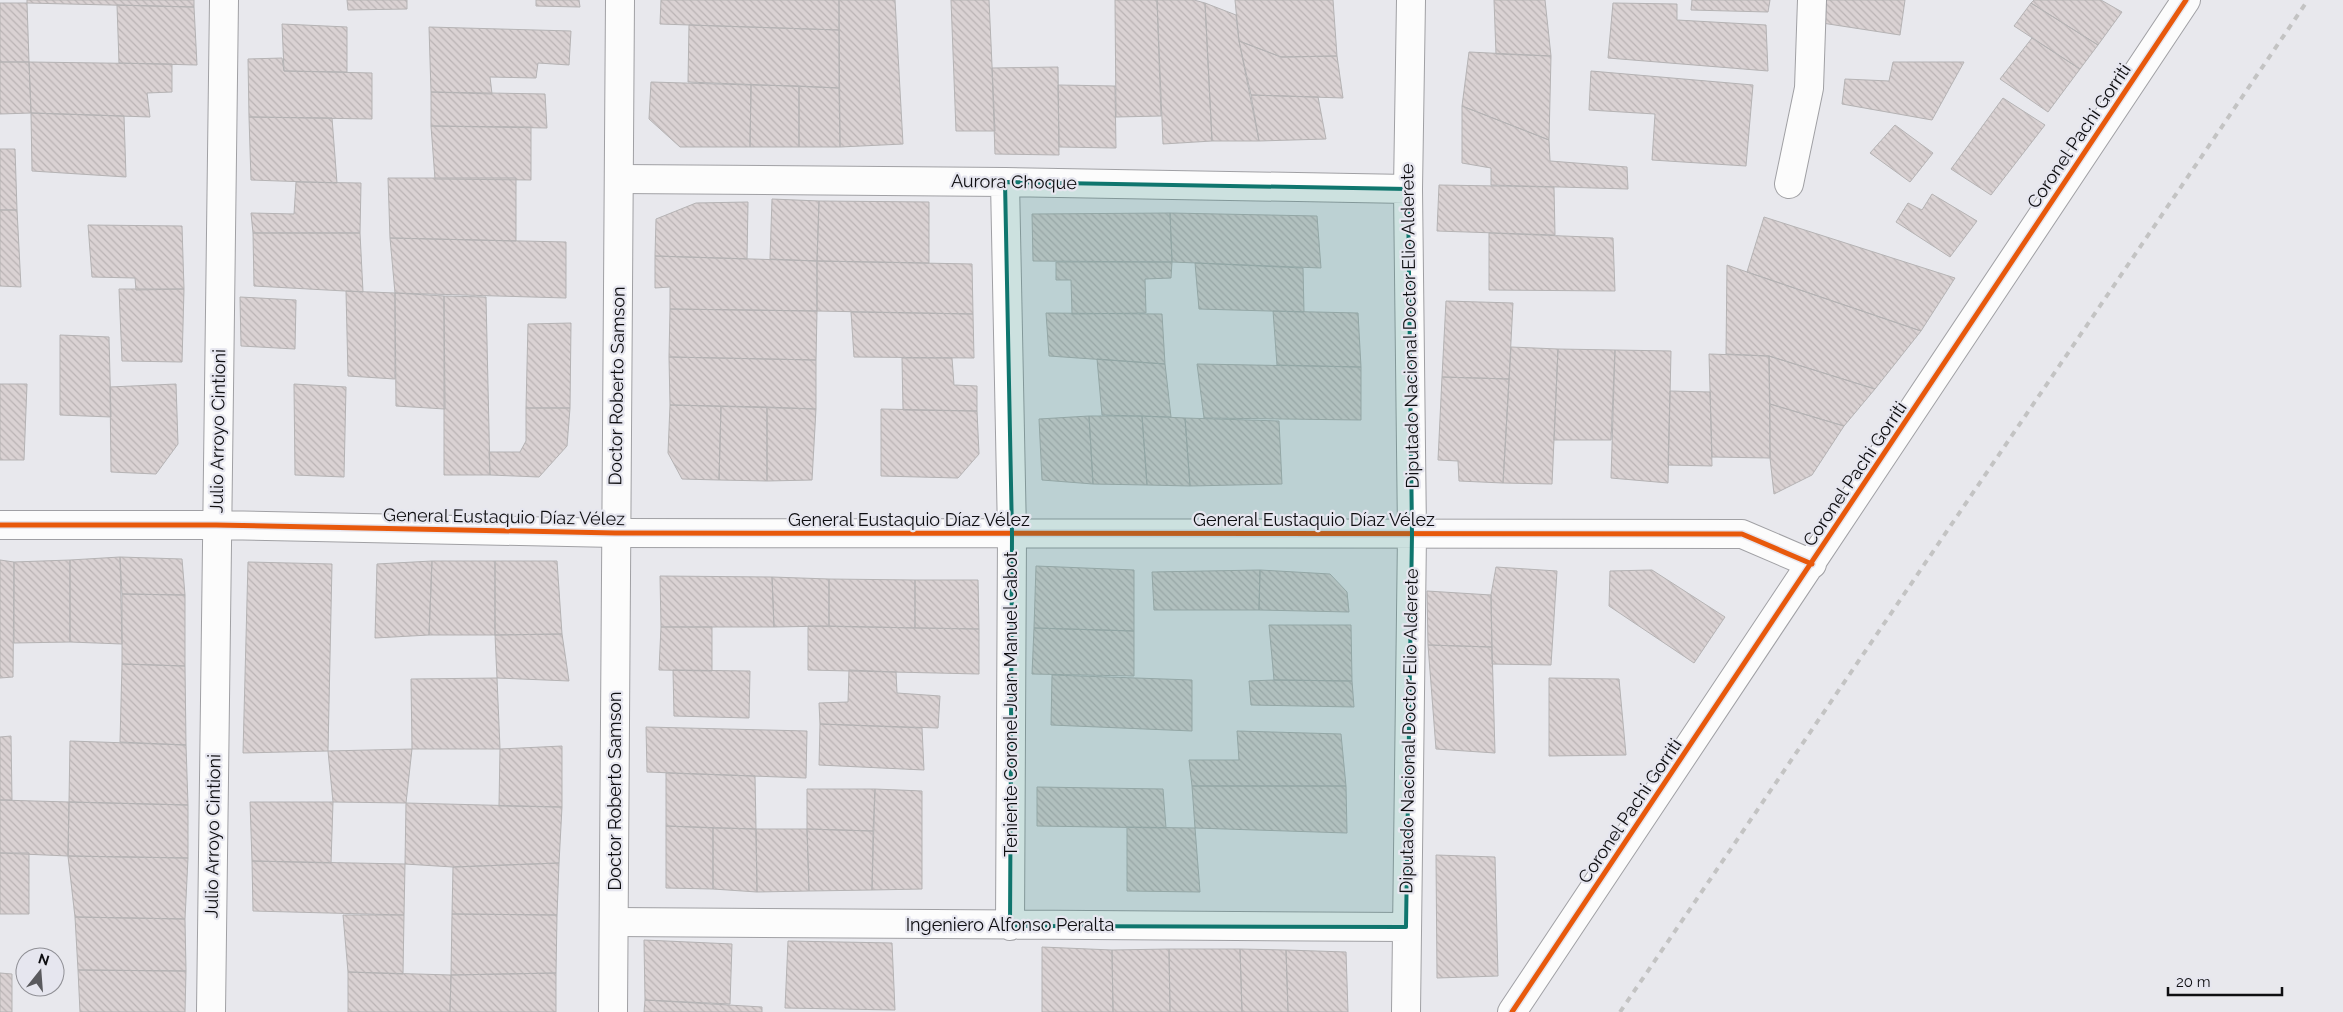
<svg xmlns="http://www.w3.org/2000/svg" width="2343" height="1012" font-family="Raleway,sans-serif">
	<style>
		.building { fill: url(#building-back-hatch); stroke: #b5b3b4 }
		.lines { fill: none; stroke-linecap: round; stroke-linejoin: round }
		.minor-casing { stroke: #a0a0a4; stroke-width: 30 }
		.tertiary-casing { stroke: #a0a0a4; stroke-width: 30 }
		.minor { stroke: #fcfcfc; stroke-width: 28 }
		.tertiary { stroke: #fcfcfc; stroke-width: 28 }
		.rail { stroke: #c3c3c3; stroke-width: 4; stroke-dasharray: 6 6; stroke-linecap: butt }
		.cycleway-casing { stroke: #e6e6ef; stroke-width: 8 }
		.cycleway { stroke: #e8590c; stroke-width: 5 }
		.marked { fill: #0f766e; fill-opacity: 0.2; stroke: #0f766e; stroke-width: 4; stroke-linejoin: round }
		.labels { text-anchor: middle; stroke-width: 4.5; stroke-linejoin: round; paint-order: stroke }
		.street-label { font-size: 18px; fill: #0e0e11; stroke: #e6e6ef }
	</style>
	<defs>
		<pattern id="building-back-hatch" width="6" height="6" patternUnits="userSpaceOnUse" patternTransform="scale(1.25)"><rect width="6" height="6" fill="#dad2d3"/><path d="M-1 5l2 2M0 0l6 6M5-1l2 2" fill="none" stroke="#bab3b4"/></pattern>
	</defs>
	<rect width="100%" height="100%" fill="#e8e8ed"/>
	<path class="building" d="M 27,0 L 194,0 L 194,7 L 27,3 Z
		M 347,0 L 407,0 L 407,9 L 348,10 Z
		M 536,0 L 579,0 L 580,7 L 536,6 Z
		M 661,0 L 839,0 L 839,30 L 660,24 Z
		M 839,0 L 895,0 L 903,144 L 840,147 Z
		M 951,0 L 989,0 L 995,131 L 956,131 Z
		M 1115,0 L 1157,0 L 1161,116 L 1116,117 Z
		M 1157,0 L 1194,0 L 1205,3 L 1212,141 L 1163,144 Z
		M 1235,0 L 1333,0 L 1337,56 L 1281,57 L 1239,41 Z
		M 1494,0 L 1545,0 L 1551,56 L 1496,54 Z
		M 1692,0 L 1770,0 L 1768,12 L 1691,10 Z
		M 1825,0 L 1905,0 L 1900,35 L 1822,23 Z
		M 2034,0 L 2101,0 L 2122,12 L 2098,45 L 2031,3 Z
		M 0,3 L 27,3 L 29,62 L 0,62 Z
		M 1205,3 L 1236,15 L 1239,41 L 1259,141 L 1212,141 Z
		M 1613,3 L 1677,4 L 1677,20 L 1766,25 L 1768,71 L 1608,58 Z
		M 2031,3 L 2098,45 L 2080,69 L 2014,26 Z
		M 117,5 L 194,7 L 197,65 L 119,63 Z
		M 282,24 L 347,27 L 347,72 L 284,71 Z
		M 689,25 L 839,30 L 839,88 L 688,82 Z
		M 429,27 L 571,31 L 569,65 L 538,63 L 536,78 L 490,77 L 492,94 L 431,92 Z
		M 2032,38 L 2080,69 L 2048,112 L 2000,79 Z
		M 1239,41 L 1281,57 L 1337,56 L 1343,98 L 1251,95 Z
		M 1469,52 L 1551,56 L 1549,140 L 1462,106 Z
		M 282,58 L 284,71 L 372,73 L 372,119 L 249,117 L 248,59 Z
		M 0,62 L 29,62 L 31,113 L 0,114 Z
		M 29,62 L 172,64 L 172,92 L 147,93 L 150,117 L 31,113 Z
		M 1893,62 L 1964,62 L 1932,120 L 1842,104 L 1845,79 L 1889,81 Z
		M 1058,67 L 1059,155 L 995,154 L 992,68 Z
		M 1591,71 L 1753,85 L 1746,166 L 1652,160 L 1655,114 L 1589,110 Z
		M 651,82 L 751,85 L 750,147 L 680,147 L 649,119 Z
		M 751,85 L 799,86 L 799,147 L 750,147 Z
		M 1058,85 L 1115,86 L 1116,148 L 1059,147 Z
		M 799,86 L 839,88 L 840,147 L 799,147 Z
		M 431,92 L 545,94 L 547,128 L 431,126 Z
		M 1251,95 L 1318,97 L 1326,139 L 1259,141 Z
		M 2003,98 L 2045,125 L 1991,195 L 1951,169 Z
		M 1462,106 L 1549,140 L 1550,161 L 1627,167 L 1628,189 L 1491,185 L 1491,168 L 1462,163 Z
		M 31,113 L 124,116 L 126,177 L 32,171 Z
		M 249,117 L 332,118 L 337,183 L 251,180 Z
		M 1895,125 L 1933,153 L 1910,182 L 1870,153 Z
		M 431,126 L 531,127 L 531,180 L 435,179 Z
		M 0,149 L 15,149 L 17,210 L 0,210 Z
		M 388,178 L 516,178 L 516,241 L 390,238 Z
		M 296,182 L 361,183 L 360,233 L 253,233 L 251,213 L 294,214 Z
		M 1439,185 L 1554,187 L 1555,235 L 1437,231 Z
		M 1932,194 L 1977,221 L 1950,257 L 1896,222 L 1908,203 L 1922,210 Z
		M 772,199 L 819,201 L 817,261 L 770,259 Z
		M 819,201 L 929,202 L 929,263 L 817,261 Z
		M 748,202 L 747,259 L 655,256 L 656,219 L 696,203 Z
		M 0,210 L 17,210 L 21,287 L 0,286 Z
		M 1170,213 L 1172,262 L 1033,261 L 1032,214 Z
		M 1170,213 L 1317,216 L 1321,268 L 1172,262 Z
		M 1764,217 L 1955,278 L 1921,331 L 1747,272 Z
		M 88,225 L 182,226 L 184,289 L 136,290 L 135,278 L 92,277 Z
		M 253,233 L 360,233 L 363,292 L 254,286 Z
		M 1489,233 L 1613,238 L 1615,291 L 1489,290 Z
		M 390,238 L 566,242 L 566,298 L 395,293 Z
		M 655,256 L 817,261 L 817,311 L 670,309 L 670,287 L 655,288 Z
		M 817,261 L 972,264 L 973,314 L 817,311 Z
		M 1056,262 L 1172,262 L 1171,278 L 1145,279 L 1146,313 L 1072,314 L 1071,280 L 1056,280 Z
		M 1195,263 L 1303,268 L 1304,312 L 1199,309 Z
		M 1727,265 L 1747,272 L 1921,331 L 1875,389 L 1769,356 L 1726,354 Z
		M 119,289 L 184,289 L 182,362 L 122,361 Z
		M 346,291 L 395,293 L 395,379 L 348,376 Z
		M 395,293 L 444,296 L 445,409 L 396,406 Z
		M 444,296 L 486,297 L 490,475 L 444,475 Z
		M 240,297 L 296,300 L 295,349 L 241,346 Z
		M 1446,301 L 1513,303 L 1509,379 L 1442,377 Z
		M 670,309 L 817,311 L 816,360 L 669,357 Z
		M 1273,311 L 1358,313 L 1361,367 L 1277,365 Z
		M 851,312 L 973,314 L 974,358 L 854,357 Z
		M 1046,313 L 1162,314 L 1165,364 L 1049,356 Z
		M 571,323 L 570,408 L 526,408 L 528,324 Z
		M 60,335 L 109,337 L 111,417 L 60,415 Z
		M 1511,347 L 1558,349 L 1552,484 L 1503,483 Z
		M 1558,349 L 1615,350 L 1611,440 L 1554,440 Z
		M 1615,350 L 1671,351 L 1668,483 L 1611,478 Z
		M 1709,354 L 1769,356 L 1770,458 L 1712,457 Z
		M 1769,356 L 1875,389 L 1844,426 L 1770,404 Z
		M 669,357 L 816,360 L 816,409 L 670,405 Z
		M 902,358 L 952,358 L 954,385 L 977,386 L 977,411 L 903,410 Z
		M 1097,359 L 1165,364 L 1171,417 L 1102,415 Z
		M 1197,364 L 1361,367 L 1361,420 L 1204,418 Z
		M 1442,377 L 1509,379 L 1503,483 L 1459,481 L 1458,461 L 1438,460 Z
		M 0,384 L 27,384 L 24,460 L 0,460 Z
		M 176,384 L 178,444 L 156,474 L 111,472 L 110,387 Z
		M 294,384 L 346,387 L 344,477 L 295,475 Z
		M 1670,391 L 1710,392 L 1712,466 L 1668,465 Z
		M 1770,404 L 1844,426 L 1812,475 L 1774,494 L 1770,458 Z
		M 670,405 L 721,406 L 719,480 L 682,479 L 668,453 Z
		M 721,406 L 767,407 L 767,481 L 719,480 Z
		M 767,407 L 816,409 L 812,480 L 767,481 Z
		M 526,408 L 570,408 L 567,446 L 539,477 L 490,475 L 489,452 L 520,452 L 526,441 Z
		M 881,409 L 977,411 L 979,454 L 958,478 L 881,476 Z
		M 1089,416 L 1093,484 L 1042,480 L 1039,419 Z
		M 1089,416 L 1142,416 L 1147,485 L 1093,484 Z
		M 1142,416 L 1185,418 L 1190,486 L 1147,485 Z
		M 1185,418 L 1279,421 L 1282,484 L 1190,486 Z
		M 120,557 L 182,559 L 185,595 L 122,594 Z
		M 120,557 L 122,644 L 70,642 L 70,560 Z
		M 0,560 L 14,562 L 13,677 L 0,678 Z
		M 70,560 L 70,642 L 14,643 L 14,562 Z
		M 432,561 L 495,561 L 495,635 L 429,635 Z
		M 432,561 L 429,635 L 375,638 L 377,564 Z
		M 495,561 L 557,561 L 562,634 L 495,635 Z
		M 248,562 L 332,564 L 328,751 L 243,753 Z
		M 1036,566 L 1134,570 L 1134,631 L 1034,628 Z
		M 1496,567 L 1557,571 L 1551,665 L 1492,664 L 1491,595 Z
		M 1260,570 L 1330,574 L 1347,592 L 1349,612 L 1259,610 Z
		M 1260,570 L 1259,610 L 1154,610 L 1152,572 Z
		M 1652,570 L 1725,617 L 1694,663 L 1609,606 L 1610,571 Z
		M 660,576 L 772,577 L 774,627 L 661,627 Z
		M 772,577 L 829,579 L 829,626 L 774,627 Z
		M 829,579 L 915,580 L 915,628 L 829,626 Z
		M 915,580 L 978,580 L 979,629 L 915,628 Z
		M 1427,591 L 1491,595 L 1492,647 L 1428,645 Z
		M 122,594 L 185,595 L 185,666 L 122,664 Z
		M 1269,625 L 1351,625 L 1352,681 L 1274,680 Z
		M 808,626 L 979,629 L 979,674 L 808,670 Z
		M 661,627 L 712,627 L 712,671 L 659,670 Z
		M 1034,628 L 1134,631 L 1134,676 L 1032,674 Z
		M 562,634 L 569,681 L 497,678 L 495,635 Z
		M 1428,645 L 1492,647 L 1495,753 L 1436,749 Z
		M 122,664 L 185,666 L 186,745 L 120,742 Z
		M 673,670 L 750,671 L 749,718 L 674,716 Z
		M 849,670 L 896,672 L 897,693 L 940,696 L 938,728 L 820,724 L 819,703 L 848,702 Z
		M 1052,675 L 1192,680 L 1192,731 L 1051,725 Z
		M 497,678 L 500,749 L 412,749 L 411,679 Z
		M 1549,678 L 1619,679 L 1626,755 L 1549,756 Z
		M 1274,680 L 1352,681 L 1354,707 L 1251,705 L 1249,681 Z
		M 820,724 L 922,728 L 924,770 L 819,765 Z
		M 646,727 L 807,731 L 806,778 L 647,772 Z
		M 1237,731 L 1341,734 L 1346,786 L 1192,786 L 1189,760 L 1239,760 Z
		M 11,736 L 12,800 L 0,800 L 0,737 Z
		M 70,741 L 186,745 L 188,805 L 69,802 Z
		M 562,746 L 562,807 L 499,806 L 500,749 Z
		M 412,749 L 406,803 L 333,802 L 328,751 Z
		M 666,773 L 755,776 L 756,829 L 666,826 Z
		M 1192,786 L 1346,786 L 1347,833 L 1195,828 Z
		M 1037,787 L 1163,789 L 1166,828 L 1037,826 Z
		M 807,789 L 875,789 L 873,831 L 807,829 Z
		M 875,789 L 922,791 L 922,889 L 872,890 Z
		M 0,800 L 69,802 L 68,856 L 0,853 Z
		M 69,802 L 188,805 L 188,858 L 68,856 Z
		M 250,802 L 333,802 L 331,863 L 252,861 Z
		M 406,803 L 562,807 L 559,863 L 453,867 L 405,864 Z
		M 666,826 L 713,828 L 713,889 L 666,888 Z
		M 1127,827 L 1195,828 L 1200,892 L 1127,891 Z
		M 713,828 L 756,829 L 757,892 L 713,889 Z
		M 756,829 L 807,829 L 809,891 L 757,892 Z
		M 807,829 L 873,831 L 872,890 L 809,891 Z
		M 0,853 L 29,853 L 29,914 L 0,914 Z
		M 1436,855 L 1495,857 L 1498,976 L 1437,978 Z
		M 68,856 L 188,858 L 185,919 L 75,917 Z
		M 252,861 L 405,864 L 404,915 L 253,911 Z
		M 559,863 L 557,915 L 452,914 L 453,867 Z
		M 452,914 L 557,915 L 556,973 L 451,975 Z
		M 343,915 L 404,915 L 403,974 L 348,972 Z
		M 75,917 L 185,919 L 186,971 L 78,970 Z
		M 644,940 L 732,944 L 730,1004 L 645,1000 Z
		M 788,941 L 892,943 L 895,1010 L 785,1008 Z
		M 1042,947 L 1112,950 L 1113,1012 L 1042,1012 Z
		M 1169,949 L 1240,949 L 1242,1012 L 1170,1012 Z
		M 1169,949 L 1170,1012 L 1113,1012 L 1112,950 Z
		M 1240,949 L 1286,950 L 1288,1012 L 1242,1012 Z
		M 1286,950 L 1346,952 L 1348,1012 L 1288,1012 Z
		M 78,970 L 186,971 L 185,1012 L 80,1012 Z
		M 348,972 L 451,975 L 450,1012 L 348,1012 Z
		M 0,973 L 12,974 L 12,1012 L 0,1012 Z
		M 556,973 L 556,1012 L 450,1012 L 451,975 Z
		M 645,1000 L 762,1007 L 762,1012 L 644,1012 Z"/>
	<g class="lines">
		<g class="minor-casing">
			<path id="minor" d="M 620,179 L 1005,182 L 1408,189
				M 1005,182 L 1012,534 L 1010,926
				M 1789,184 L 1809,88 L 1812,0
				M 0,525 L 216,525 L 615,533 L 1742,534 L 1812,564
				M 615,922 L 1406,927
				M 211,1012 L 224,0
				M 1406,1012 L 1412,534 L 1408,189 L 1411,0
				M 1512,1012 L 2186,0"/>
		</g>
		<g class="tertiary-casing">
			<path id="tertiary" d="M 613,1012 L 620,0"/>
		</g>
		<use href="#minor" class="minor"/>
		<use href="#tertiary" class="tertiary"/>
		<path class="rail" d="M 1620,1012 L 2308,0"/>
		<g class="cycleway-casing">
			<path id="cycleway" d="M 0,525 L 216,525 L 615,533 L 1742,534 L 1812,564
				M 1512,1012 L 2186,0"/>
		</g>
		<use href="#cycleway" class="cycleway"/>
	</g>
	<path class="marked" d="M 1005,182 L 1408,189 L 1412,534 L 1406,927 L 1010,926 L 1012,534 Z"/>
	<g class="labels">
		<g class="street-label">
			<text transform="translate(2079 136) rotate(-56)" y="6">Coronel Pachi Gorriti</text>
			<text transform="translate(1014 182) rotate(1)" y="6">Aurora Choque</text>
			<text transform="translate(1410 326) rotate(-91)" y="6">Diputado Nacional Doctor Elio Alderete</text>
			<text transform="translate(617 386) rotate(-89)" y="6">Doctor Roberto Samson</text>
			<text transform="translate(218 431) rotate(-89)" y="6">Julio Arroyo Cintioni</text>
			<text transform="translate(1855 474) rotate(-56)" y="6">Coronel Pachi Gorriti</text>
			<text transform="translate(504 517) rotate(1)" y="6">General Eustaquio Díaz Vélez</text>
			<text x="909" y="526">General Eustaquio Díaz Vélez</text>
			<text x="1314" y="526">General Eustaquio Díaz Vélez</text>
			<text transform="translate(1011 704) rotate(-90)" y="6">Teniente Coronel Juan Manuel Cabot</text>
			<text transform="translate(1409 731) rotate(-89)" y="6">Diputado Nacional Doctor Elio Alderete</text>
			<text transform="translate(615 791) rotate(-90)" y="6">Doctor Roberto Samson</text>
			<text transform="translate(1630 811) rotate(-56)" y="6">Coronel Pachi Gorriti</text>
			<text transform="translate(213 836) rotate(-89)" y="6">Julio Arroyo Cintioni</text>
			<text x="1010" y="931">Ingeniero Alfonso Peralta</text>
		</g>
	</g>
	<g transform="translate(40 972) rotate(17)"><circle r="24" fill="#e6e6ef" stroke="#909096"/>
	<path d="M0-4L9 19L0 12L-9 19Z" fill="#5a5a5e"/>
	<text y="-8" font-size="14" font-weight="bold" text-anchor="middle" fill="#0e0e11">N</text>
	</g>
	<path d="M2168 987v8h114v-8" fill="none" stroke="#0e0e11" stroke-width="2.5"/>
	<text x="2176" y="987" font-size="15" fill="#0e0e11" stroke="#e6e6ef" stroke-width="4" paint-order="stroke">20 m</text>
</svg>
